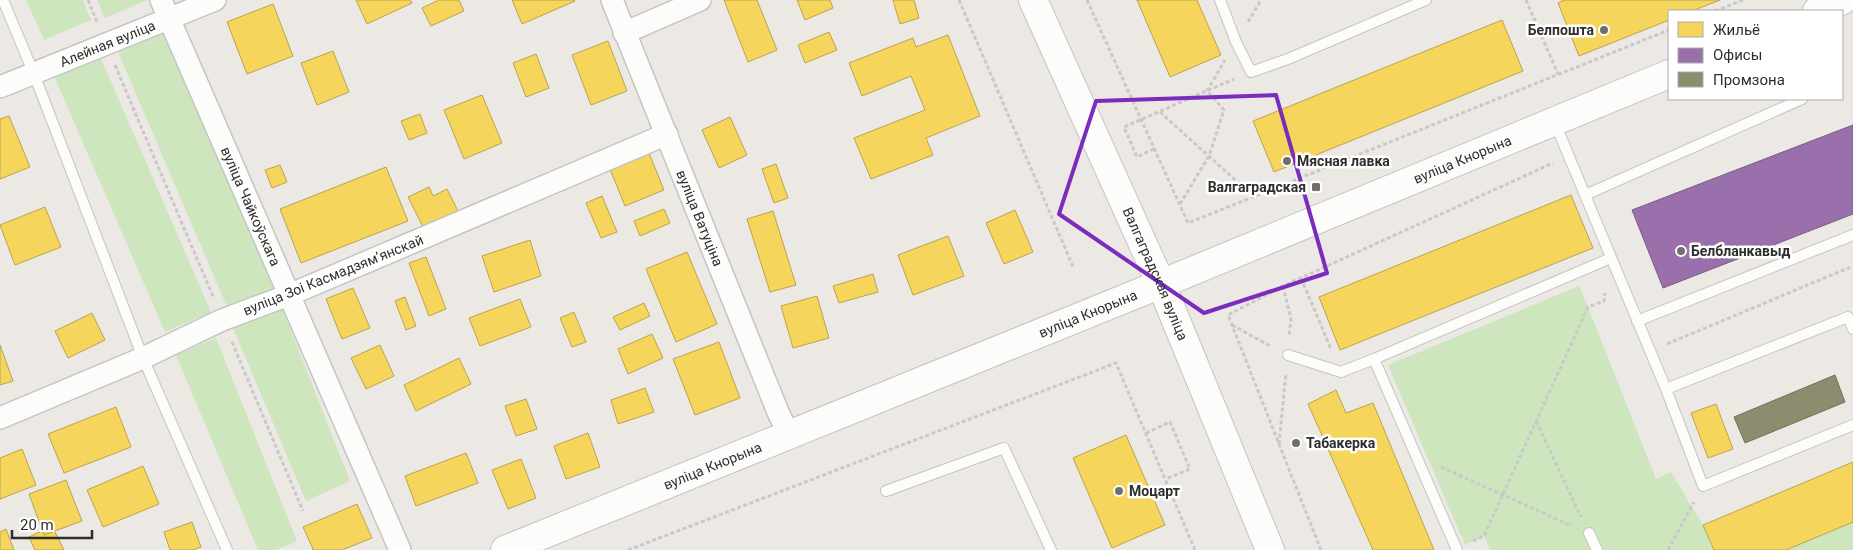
<svg xmlns="http://www.w3.org/2000/svg" width="1853" height="550" font-family="Roboto,sans-serif">
	<style>
		.green { fill: #cee6be }
		.homes { fill: #f6d55c; stroke: #baa34e }
		.offices { fill: #9970ab; stroke: #795c86 }
		.industry { fill: #8c8c6e; stroke: #70705b }
		.lines { fill: none; stroke-linecap: round; stroke-linejoin: round }
		.lane-casing { stroke: #c5c4c5; stroke-width: 12 }
		.street-casing { stroke: #c5c4c5; stroke-width: 24 }
		.secondary-casing { stroke: #c5c4c5; stroke-width: 30 }
		.path { stroke: #c9c9c8; stroke-width: 3; stroke-dasharray: 4 2.5; stroke-linecap: butt }
		.lane { stroke: #fcfcfb; stroke-width: 10 }
		.street { stroke: #fcfcfb; stroke-width: 21 }
		.secondary { stroke: #fcfcfb; stroke-width: 28 }
		.marked { fill: none; stroke: #7b2cbf; stroke-width: 4; stroke-linejoin: round }
		.poi-dot { fill: #706f6e; stroke: #fff; stroke-width: 2 }
		.labels { text-anchor: middle; stroke-width: 5; stroke-linejoin: round; paint-order: stroke }
		.poi-label { font-size: 14px; font-weight: bold; fill: #2e2e2e; stroke: #fff; text-anchor: start }
		.street-label { font-size: 14px; fill: #2e2e2e; stroke: #fff }
	</style>
	<rect width="100%" height="100%" fill="#ece8e4"/>
	<path class="green" d="M 26,0 L 83,0 L 91,20 L 44,40 Z
		M 97,0 L 147,0 L 105,18 Z
		M 167,31 L 277,288 L 228,309 L 118,52 Z
		M 100,56 L 211,312 L 165,332 L 54,76 Z
		M 1579,286 L 1588,307 L 1656,479 L 1671,472 L 1703,525 L 1714,550 L 1490,550 L 1484,536 L 1465,545 L 1388,365 Z
		M 281,305 L 350,481 L 306,501 L 233,328 Z
		M 216,338 L 297,541 L 276,550 L 258,550 L 176,355 Z
		M 1853,522 L 1853,550 L 1786,550 Z"/>
	<path class="homes" d="M 356,0 L 410,0 L 412,3 L 367,24 Z
		M 439,0 L 459,0 L 464,11 L 431,26 L 422,8 Z
		M 512,0 L 574,0 L 575,1 L 522,24 Z
		M 724,0 L 757,0 L 777,50 L 748,62 Z
		M 797,0 L 830,0 L 833,8 L 805,20 Z
		M 893,0 L 914,0 L 919,18 L 900,24 Z
		M 1137,0 L 1197,0 L 1221,55 L 1170,77 Z
		M 1564,0 L 1720,0 L 1692,11 L 1669,11 L 1669,20 L 1579,56 L 1558,3 Z
		M 273,4 L 293,56 L 247,74 L 227,22 Z
		M 1502,20 L 1523,71 L 1274,172 L 1253,121 Z
		M 829,32 L 837,50 L 805,63 L 798,45 Z
		M 948,35 L 980,116 L 926,138 L 933,155 L 871,179 L 854,138 L 925,110 L 911,76 L 862,96 L 849,63 L 913,38 L 916,47 Z
		M 608,41 L 627,91 L 591,105 L 572,55 Z
		M 333,51 L 349,92 L 317,105 L 301,63 Z
		M 536,54 L 549,88 L 526,97 L 513,63 Z
		M 482,95 L 502,143 L 464,159 L 444,110 Z
		M 420,114 L 427,133 L 409,140 L 401,121 Z
		M 9,116 L 30,167 L 0,179 L 0,119 Z
		M 730,117 L 747,155 L 719,168 L 702,130 Z
		M 649,153 L 664,190 L 625,206 L 610,169 Z
		M 776,164 L 788,198 L 774,203 L 762,169 Z
		M 280,165 L 287,182 L 272,188 L 265,170 Z
		M 386,167 L 408,221 L 301,263 L 280,209 Z
		M 429,187 L 433,196 L 447,189 L 459,213 L 424,229 L 408,197 Z
		M 1571,195 L 1593,248 L 1340,350 L 1319,297 Z
		M 602,196 L 617,232 L 601,238 L 586,203 Z
		M 45,207 L 61,247 L 15,265 L 0,225 Z
		M 664,209 L 670,223 L 640,236 L 634,221 Z
		M 1015,210 L 1033,252 L 1004,264 L 986,223 Z
		M 773,211 L 796,285 L 770,292 L 747,219 Z
		M 948,236 L 964,276 L 913,295 L 898,255 Z
		M 530,240 L 541,276 L 494,292 L 482,256 Z
		M 687,252 L 717,324 L 676,342 L 646,269 Z
		M 426,257 L 446,309 L 429,316 L 409,263 Z
		M 873,274 L 878,292 L 839,303 L 833,286 Z
		M 353,288 L 370,328 L 342,339 L 326,299 Z
		M 817,296 L 829,338 L 793,348 L 781,306 Z
		M 405,297 L 416,326 L 406,330 L 395,301 Z
		M 520,299 L 531,327 L 480,346 L 469,318 Z
		M 644,303 L 650,316 L 620,330 L 613,317 Z
		M 574,312 L 586,342 L 572,347 L 560,318 Z
		M 92,313 L 105,340 L 68,358 L 55,331 Z
		M 652,334 L 663,358 L 628,374 L 618,349 Z
		M 719,342 L 740,398 L 695,415 L 673,359 Z
		M 0,345 L 13,381 L 0,385 Z
		M 380,345 L 394,376 L 366,389 L 351,358 Z
		M 459,358 L 471,384 L 416,411 L 404,385 Z
		M 645,388 L 654,412 L 618,424 L 611,400 Z
		M 1336,390 L 1346,413 L 1373,403 L 1434,550 L 1373,550 L 1308,404 Z
		M 526,399 L 537,429 L 516,436 L 505,406 Z
		M 1716,404 L 1733,449 L 1708,458 L 1691,413 Z
		M 116,407 L 131,447 L 64,473 L 48,434 Z
		M 588,433 L 600,467 L 566,479 L 554,446 Z
		M 1126,435 L 1165,525 L 1112,548 L 1073,458 Z
		M 22,449 L 36,485 L 0,499 L 0,458 Z
		M 466,453 L 478,483 L 416,506 L 405,476 Z
		M 521,459 L 536,498 L 508,509 L 492,470 Z
		M 1853,462 L 1853,522 L 1786,550 L 1714,550 L 1703,525 Z
		M 143,466 L 159,504 L 103,527 L 87,490 Z
		M 66,480 L 82,521 L 44,535 L 29,494 Z
		M 357,504 L 372,538 L 342,550 L 312,550 L 313,549 L 303,527 Z
		M 192,522 L 201,547 L 193,550 L 170,550 L 164,532 Z
		M 52,526 L 64,550 L 35,550 L 29,537 Z
		M 6,529 L 14,550 L 0,550 L 0,532 Z"/>
	<path class="offices" d="M 1853,125 L 1853,214 L 1663,288 L 1632,210 Z"/>
	<path class="industry" d="M 1835,375 L 1845,402 L 1745,443 L 1734,417 Z"/>
	<g class="lines">
		<g class="lane-casing">
			<path id="lane" d="M 3,0 L 34,74 L 143,358 L 227,550
				M 1220,0 L 1236,42 L 1251,72 L 1288,59 L 1426,0
				M 1555,123 L 1666,389
				M 1585,195 L 1802,99
				M 1637,321 L 1853,235
				M 1853,329 L 1848,317 L 1666,389 L 1703,486 L 1853,425
				M 1288,355 L 1341,372 L 1374,359
				M 886,491 L 1004,448 L 1051,550
				M 1589,533 L 1597,550
				M 1457,550 L 1374,359 L 1611,258"/>
		</g>
		<g class="street-casing">
			<g id="street">
				<path id="s1" d="M 161,0 L 400,550"/>
				<path id="s2" d="M 612,0 L 778,412 L 789,435"/>
				<path d="M 624,33 L 700,0"/>
				<path id="s3" d="M 0,87 L 215,0"/>
				<path d="M 0,418 L 143,358 L 222,320 L 289,295 L 667,134"/>
			</g>
		</g>
		<g class="secondary-casing">
			<g id="secondary">
				<path id="s4" d="M 1033,0 L 1161,284 L 1270,550"/>
				<path d="M 1817,11 L 1843,0"/>
				<path id="s5" d="M 505,550 L 1161,284 L 1669,74"/>
			</g>
		</g>
		<path class="path" d="M 88,0 L 97,22
			M 959,0 L 1074,269
			M 1087,0 L 1188,223 L 1669,30
			M 1526,0 L 1558,74
			M 1715,11 L 1743,0
			M 1248,22 L 1261,0
			M 115,65 L 214,299
			M 1160,112 L 1254,197
			M 1154,149 L 1137,157 L 1124,127 L 1234,79
			M 1180,204 L 1209,156 L 1224,110 L 1207,91 L 1225,60
			M 1301,278 L 1331,349
			M 1283,286 L 1291,319 L 1289,337
			M 1232,325 L 1272,347
			M 232,342 L 303,511
			M 1667,344 L 1853,266
			M 1536,421 L 1581,517
			M 1146,433 L 1170,422 L 1190,469 L 1166,479
			M 1279,444 L 1286,373
			M 1441,467 L 1572,526
			M 1473,541 L 1484,536 L 1588,307 L 1604,301 L 1605,293
			M 628,550 L 1116,363 L 1195,550
			M 1321,550 L 1228,315 L 1283,286 L 1553,163
			M 1668,550 L 1694,502"/>
		<use href="#lane" class="lane"/>
		<use href="#street" class="street"/>
		<use href="#secondary" class="secondary"/>
	</g>
	<path class="marked" d="M 1276,95 L 1327,273 L 1204,313 L 1059,214 L 1096,101 Z"/>
	<g class="poi-dot">
		<circle cx="1604" cy="30" r="5"/>
		<circle cx="1287" cy="161" r="5"/>
		<rect x="1311" y="182" width="10" height="10" rx="2.5"/>
		<circle cx="1681" cy="251" r="5"/>
		<circle cx="1296" cy="443" r="5"/>
		<circle cx="1119" cy="491" r="5"/>
	</g>
	<g class="labels">
		<g class="poi-label">
			<text x="1594" y="35" text-anchor="end">Белпошта</text>
			<text x="1297" y="166">Мясная лавка</text>
			<text x="1306" y="192" text-anchor="end">Валгаградская</text>
			<text x="1691" y="256">Белбланкавыд</text>
			<text x="1306" y="448">Табакерка</text>
			<text x="1129" y="496">Моцарт</text>
		</g>
		<g class="street-label">
			<text dy="5" stroke="none"><textPath href="#s3" startOffset="116">Алейная вуліца</textPath></text>
			<text dy="5" stroke="none"><textPath href="#s5" startOffset="1034">вуліца Кнорына</textPath></text>
			<text dy="5" stroke="none"><textPath href="#s1" startOffset="225">вуліца Чайкоўскага</textPath></text>
			<text dy="5" stroke="none"><textPath href="#s2" startOffset="235">вуліца Ватуціна</textPath></text>
			<text dy="5" stroke="none"><textPath href="#s4" startOffset="300">Валгаградская вуліца</textPath></text>
			<text transform="translate(333 275) rotate(-22)" y="5">вуліца Зоі Касмадзямʼянскай</text>
			<text dy="5" stroke="none"><textPath href="#s5" startOffset="629">вуліца Кнорына</textPath></text>
			<text dy="5" stroke="none"><textPath href="#s5" startOffset="224">вуліца Кнорына</textPath></text>
		</g>
	</g>
	<rect x="1668" y="10" width="175" height="90" fill="#ffffff" stroke="#ababab"/>
	<rect x="1678" y="22" width="25" height="15" fill="#f6d55c" stroke="#ababab"/>
	<text x="1713" y="35" font-size="15" fill="#2e2e2e">Жильё</text>
	<rect x="1678" y="48" width="25" height="15" fill="#9970ab" stroke="#ababab"/>
	<text x="1713" y="60" font-size="15" fill="#2e2e2e">Офисы</text>
	<rect x="1678" y="72" width="25" height="15" fill="#8c8c6e" stroke="#ababab"/>
	<text x="1713" y="85" font-size="15" fill="#2e2e2e">Промзона</text>
	<path d="M12 530v8h80v-8" fill="none" stroke="#2e2e2e" stroke-width="2.5"/>
	<text x="20" y="530" font-size="15" fill="#2e2e2e" stroke="#ffffff" stroke-width="4" paint-order="stroke">20 m</text>
</svg>
